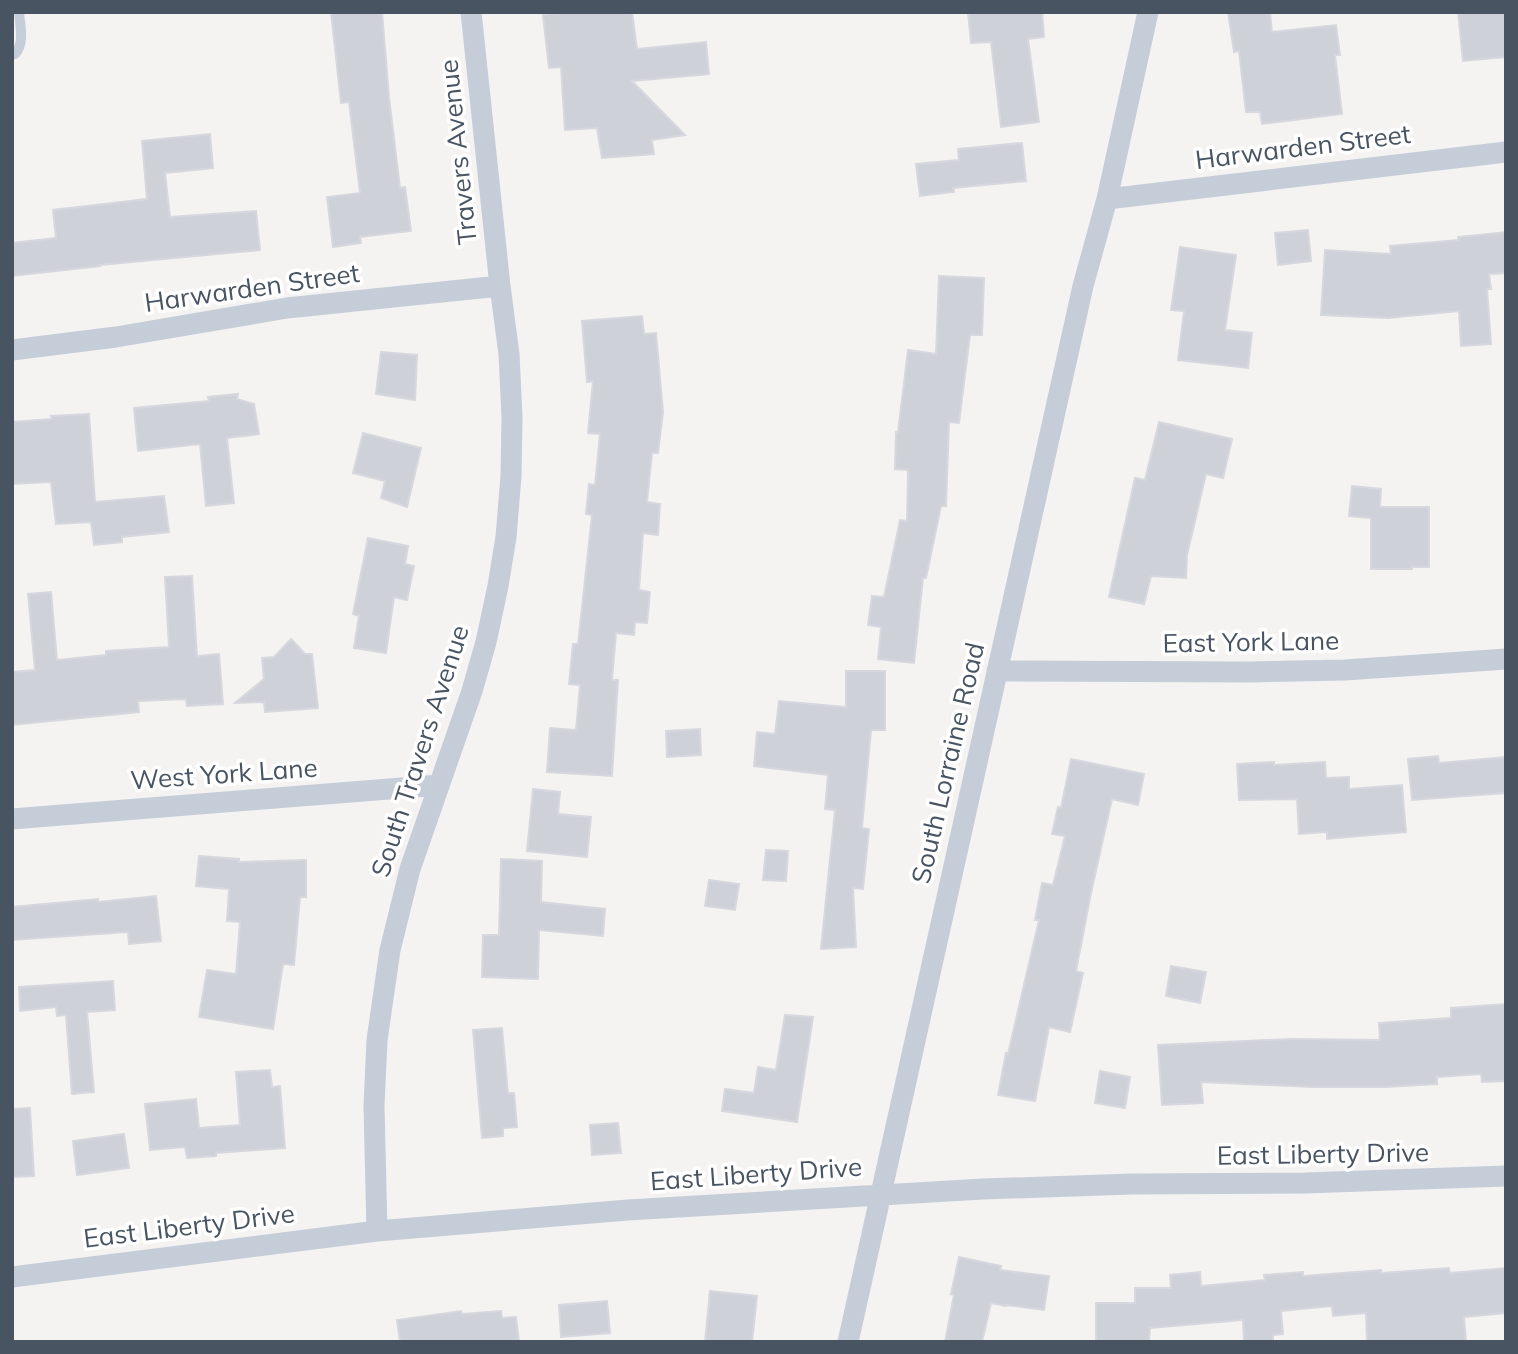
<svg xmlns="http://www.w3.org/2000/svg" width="1518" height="1354" font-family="Mulish,sans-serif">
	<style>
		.building { fill: #ced1d8; stroke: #d6d8de; stroke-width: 2 }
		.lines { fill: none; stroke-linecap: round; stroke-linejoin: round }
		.service { stroke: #c5cdd8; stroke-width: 10 }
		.minor { stroke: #c5cdd8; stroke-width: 21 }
		.labels { text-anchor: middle; stroke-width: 7; stroke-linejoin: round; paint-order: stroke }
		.street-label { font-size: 26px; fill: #485462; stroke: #fff }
	</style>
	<rect width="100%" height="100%" fill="#f5f2f2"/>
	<path class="building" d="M 331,12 L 382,12 L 389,97 L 400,188 L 405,187 L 411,231 L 360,237 L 361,243 L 333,247 L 327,197 L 360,193 L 349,102 L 341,103 Z
		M 566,12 L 632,12 L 637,49 L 706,42 L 709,74 L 632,81 L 685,135 L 652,140 L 654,154 L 602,158 L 597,128 L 565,130 L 561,67 L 549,68 L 543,15 Z
		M 968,12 L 1042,12 L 1044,37 L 1028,39 L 1039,122 L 1001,127 L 991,42 L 971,43 Z
		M 1228,12 L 1270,12 L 1272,32 L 1336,25 L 1340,55 L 1335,55 L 1342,114 L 1262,124 L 1260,112 L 1246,112 L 1239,51 L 1234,52 Z
		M 1458,12 L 1506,12 L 1506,57 L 1463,61 Z
		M 210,134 L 213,168 L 165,173 L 170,217 L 256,211 L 260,250 L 100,265 L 100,266 L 12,276 L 12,243 L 56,238 L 53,210 L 147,199 L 142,141 Z
		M 1022,143 L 1026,181 L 953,188 L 954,192 L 920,196 L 916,164 L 959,160 L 958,149 Z
		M 1308,230 L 1311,261 L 1278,265 L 1275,233 Z
		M 1506,232 L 1506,273 L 1489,274 L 1491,289 L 1487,289 L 1491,344 L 1461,346 L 1459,311 L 1388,318 L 1321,315 L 1325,250 L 1391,254 L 1390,246 L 1459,240 L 1458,237 Z
		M 1180,247 L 1236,255 L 1225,330 L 1252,333 L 1248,368 L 1178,360 L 1184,311 L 1171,310 Z
		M 939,276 L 984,278 L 982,335 L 970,335 L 959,423 L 949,422 L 946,506 L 941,506 L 926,578 L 923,578 L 914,663 L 878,659 L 881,627 L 868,625 L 872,596 L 884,597 L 900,520 L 907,521 L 908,470 L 895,469 L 896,432 L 898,432 L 908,350 L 936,354 Z
		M 642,316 L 644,334 L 656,333 L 663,412 L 658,453 L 652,453 L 647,502 L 660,504 L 658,535 L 643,533 L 639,590 L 650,592 L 647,623 L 635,622 L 634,635 L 616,633 L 612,680 L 618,680 L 612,776 L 547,772 L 550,728 L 576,730 L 580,685 L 569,684 L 573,644 L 578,644 L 592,515 L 586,514 L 589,484 L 595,485 L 600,434 L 588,433 L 593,381 L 587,382 L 582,321 Z
		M 381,352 L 417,355 L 415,400 L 376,394 Z
		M 238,394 L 237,399 L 254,404 L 259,434 L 227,438 L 234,503 L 206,506 L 200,444 L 138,451 L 134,408 L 209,401 L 208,397 Z
		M 89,414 L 95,502 L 164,496 L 169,532 L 122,537 L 122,542 L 94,545 L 91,522 L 56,524 L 51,482 L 12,484 L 12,422 L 52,419 L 51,416 Z
		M 1159,422 L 1232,439 L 1223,478 L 1206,474 L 1187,555 L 1186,578 L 1151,576 L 1144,604 L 1109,597 L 1135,478 L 1145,480 Z
		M 363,433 L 421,448 L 407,507 L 381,498 L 385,481 L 353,473 Z
		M 1352,486 L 1381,489 L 1380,507 L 1429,507 L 1429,567 L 1412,567 L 1412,569 L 1371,569 L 1371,518 L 1349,516 Z
		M 368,538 L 408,546 L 405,564 L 414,566 L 407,600 L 394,597 L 386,653 L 354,648 L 359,616 L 353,614 Z
		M 192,576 L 197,656 L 219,654 L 223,704 L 187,706 L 186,699 L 138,701 L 139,712 L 12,725 L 12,672 L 35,670 L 28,594 L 51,592 L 57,660 L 106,655 L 106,651 L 169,647 L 165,577 Z
		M 291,639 L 305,654 L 312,654 L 318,708 L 265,712 L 264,702 L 235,703 L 264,679 L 262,658 L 274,657 Z
		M 846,671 L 885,671 L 885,730 L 871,730 L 862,828 L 869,829 L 863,889 L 853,888 L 856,947 L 821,949 L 835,810 L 825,809 L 828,775 L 754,766 L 757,732 L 775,734 L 779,701 L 846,707 Z
		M 700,729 L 701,755 L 667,757 L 666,731 Z
		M 1438,756 L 1439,763 L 1506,757 L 1506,793 L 1412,800 L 1408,759 Z
		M 1071,759 L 1144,774 L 1138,805 L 1112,799 L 1091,893 L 1076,971 L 1083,973 L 1070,1032 L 1049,1027 L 1035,1101 L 998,1095 L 1006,1053 L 1008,1054 L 1039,920 L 1035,920 L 1042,883 L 1053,885 L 1065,836 L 1052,834 L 1058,807 L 1061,808 Z
		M 1274,762 L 1274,765 L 1325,762 L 1326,778 L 1349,777 L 1349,789 L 1402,785 L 1406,832 L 1327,839 L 1327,832 L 1299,834 L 1297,799 L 1239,800 L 1237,764 Z
		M 533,789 L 560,792 L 558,814 L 591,817 L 587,857 L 527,851 Z
		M 766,850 L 788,851 L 786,881 L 763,880 Z
		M 199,856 L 239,859 L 239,862 L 306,860 L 306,897 L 300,897 L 294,965 L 283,964 L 273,1029 L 199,1017 L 207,970 L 236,974 L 240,922 L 227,921 L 229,889 L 196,886 Z
		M 501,859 L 542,861 L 541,902 L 605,909 L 603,936 L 539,930 L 538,979 L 482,977 L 483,935 L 499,935 Z
		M 709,880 L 739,884 L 735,910 L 705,906 Z
		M 156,896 L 161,941 L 129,944 L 128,932 L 12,940 L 12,907 L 98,899 L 98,902 Z
		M 1171,966 L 1206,972 L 1200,1003 L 1166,996 Z
		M 113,981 L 115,1010 L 87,1012 L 94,1092 L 72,1094 L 66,1015 L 57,1016 L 56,1007 L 20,1011 L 19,987 Z
		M 1506,1004 L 1506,1081 L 1482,1082 L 1481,1074 L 1437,1077 L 1437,1084 L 1385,1087 L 1313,1087 L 1201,1082 L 1203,1103 L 1162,1105 L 1158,1045 L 1291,1039 L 1380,1040 L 1379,1023 L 1451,1018 L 1451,1008 Z
		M 785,1015 L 813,1017 L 797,1122 L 722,1111 L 725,1089 L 754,1093 L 758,1067 L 776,1070 Z
		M 502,1028 L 508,1093 L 514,1093 L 517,1127 L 503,1128 L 503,1136 L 482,1138 L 473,1030 Z
		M 270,1070 L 272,1087 L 280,1086 L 285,1148 L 216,1153 L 216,1156 L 187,1158 L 185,1147 L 150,1150 L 145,1104 L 196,1099 L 199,1128 L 240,1125 L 236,1072 Z
		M 1100,1071 L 1130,1077 L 1125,1108 L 1095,1103 Z
		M 30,1108 L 34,1176 L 12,1177 L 12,1109 Z
		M 618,1123 L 621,1153 L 592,1155 L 590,1125 Z
		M 124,1134 L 129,1168 L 77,1175 L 73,1141 Z
		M 959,1257 L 1001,1266 L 1000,1270 L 1049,1276 L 1044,1310 L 1006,1305 L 1006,1306 L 991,1303 L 982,1342 L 945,1342 L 954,1295 L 951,1294 Z
		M 1449,1268 L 1450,1273 L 1506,1268 L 1506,1313 L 1464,1317 L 1466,1342 L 1367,1342 L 1366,1313 L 1333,1316 L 1332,1306 L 1281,1311 L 1283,1334 L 1273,1335 L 1273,1342 L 1244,1342 L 1243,1320 L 1150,1328 L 1149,1342 L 1096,1342 L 1096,1303 L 1135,1303 L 1135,1288 L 1171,1288 L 1170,1275 L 1200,1272 L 1201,1286 L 1265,1280 L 1264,1275 L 1303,1272 L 1303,1276 L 1381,1270 L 1381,1273 Z
		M 710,1291 L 757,1296 L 752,1342 L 705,1342 Z
		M 607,1301 L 610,1333 L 561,1337 L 559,1305 Z
		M 461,1311 L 462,1314 L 501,1311 L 502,1318 L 516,1317 L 519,1342 L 400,1342 L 397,1320 Z"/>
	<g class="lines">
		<path class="service" d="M 12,55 L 15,54 C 25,43 20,26 19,12"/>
		<path class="minor" d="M 1107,199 L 1506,152
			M 12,350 L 116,337 L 287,308 L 500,286
			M 997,671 L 1249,672 L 1345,670 L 1506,659
			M 12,819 L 439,785
			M 377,1231 L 374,1106 L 377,1040 L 390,950 L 410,869 L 472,691 L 486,642 L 498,586 L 506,537 L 511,476 L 512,417 L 509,354 L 500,286 L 471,12
			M 12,1277 L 377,1231 L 628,1210 L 983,1189 L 1132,1184 L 1305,1183 L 1506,1176
			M 848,1342 L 1083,286 L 1107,199 L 1148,12"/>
	</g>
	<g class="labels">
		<g class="street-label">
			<text transform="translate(1303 147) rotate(-7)" y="9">Harwarden Street</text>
			<text transform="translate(458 152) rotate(-96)" y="9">Travers Avenue</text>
			<text transform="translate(252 288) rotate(-8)" y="9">Harwarden Street</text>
			<text transform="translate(1251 642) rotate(-1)" y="9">East York Lane</text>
			<text transform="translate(420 751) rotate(-72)" y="9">South Travers Avenue</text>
			<text transform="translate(948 763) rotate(-77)" y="9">South Lorraine Road</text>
			<text transform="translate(224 774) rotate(-4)" y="9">West York Lane</text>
			<text transform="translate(1323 1154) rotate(-1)" y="9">East Liberty Drive</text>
			<text transform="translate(756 1174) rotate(-4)" y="9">East Liberty Drive</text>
			<text transform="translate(189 1226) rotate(-7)" y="9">East Liberty Drive</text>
		</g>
	</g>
	<rect width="1518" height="1354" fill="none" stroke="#485462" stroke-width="28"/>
</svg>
